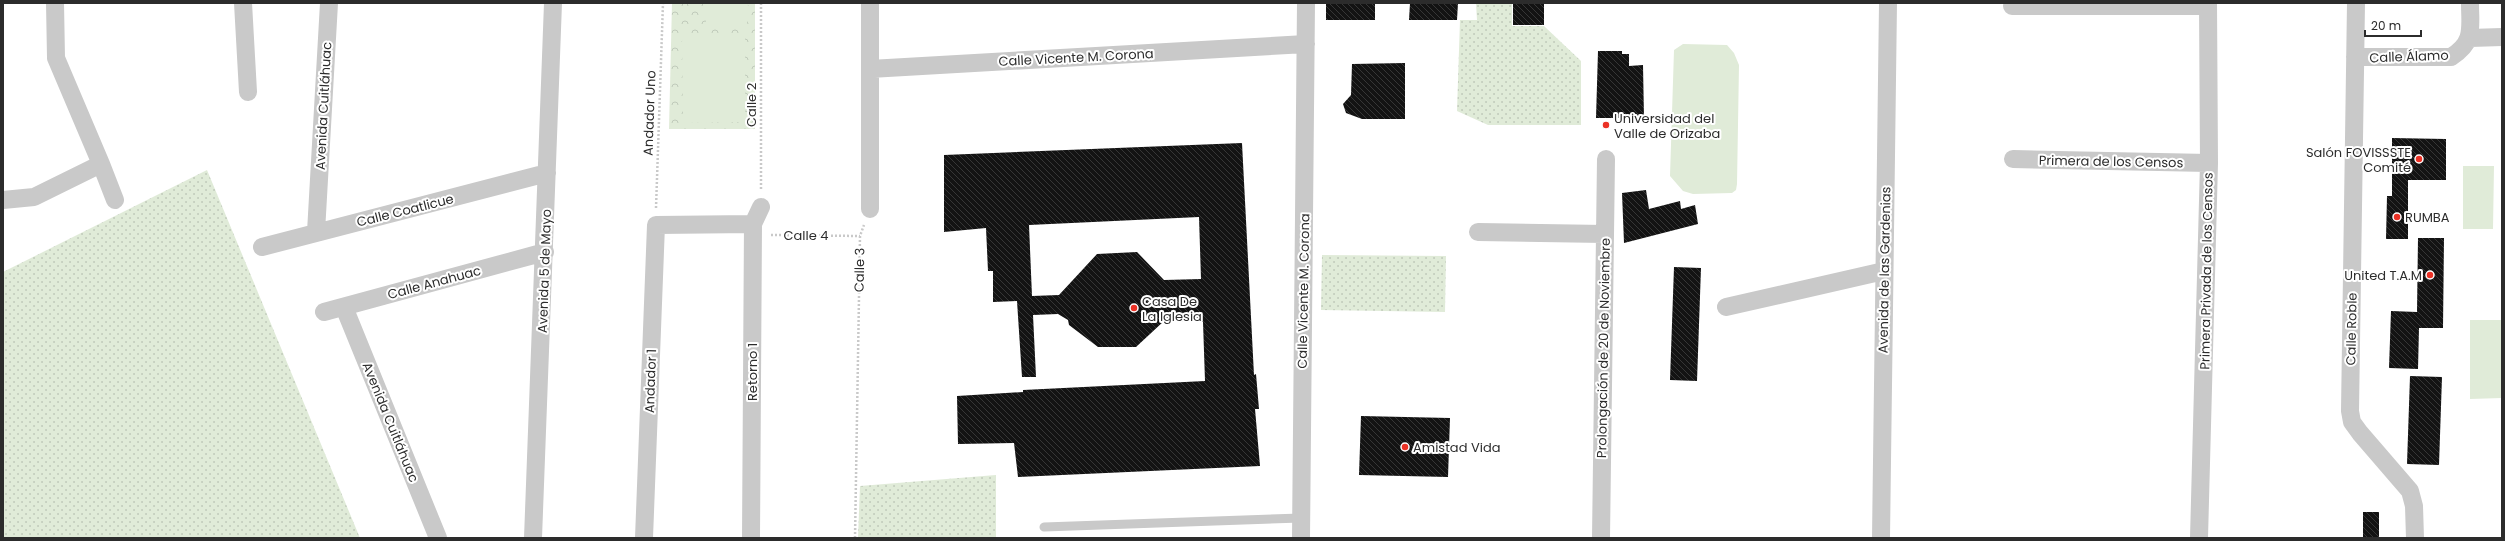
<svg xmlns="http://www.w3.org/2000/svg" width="2505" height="541" font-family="Poppins,sans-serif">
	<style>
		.grass { fill: url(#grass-dots) }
		.park { fill: url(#park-crowns) }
		.pitch { fill: #e0ebd8 }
		.building { fill: url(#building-back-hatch); fill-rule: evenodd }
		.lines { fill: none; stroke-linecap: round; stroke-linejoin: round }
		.path { stroke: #c9c9c9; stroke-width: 2.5; stroke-dasharray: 2 2; stroke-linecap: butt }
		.service { stroke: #c9c9c9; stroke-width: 9 }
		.minor { stroke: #c9c9c9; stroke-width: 18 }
		.poi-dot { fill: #eb3125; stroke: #fff; stroke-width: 1.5 }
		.labels { text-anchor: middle; stroke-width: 4; stroke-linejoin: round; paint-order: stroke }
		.street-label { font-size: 13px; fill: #2c2c2c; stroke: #fff }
		.poi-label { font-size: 13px; fill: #2c2c2c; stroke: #fff; text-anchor: start }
	</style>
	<defs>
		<pattern id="grass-dots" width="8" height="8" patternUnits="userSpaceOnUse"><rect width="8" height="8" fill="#e0ebd8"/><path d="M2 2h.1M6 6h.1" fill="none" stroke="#c0caba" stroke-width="1.8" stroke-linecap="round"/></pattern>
		<pattern id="park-crowns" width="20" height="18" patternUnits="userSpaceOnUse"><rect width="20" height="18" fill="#e0ebd8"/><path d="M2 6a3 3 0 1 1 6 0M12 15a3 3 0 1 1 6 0" fill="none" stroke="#c0caba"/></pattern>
		<pattern id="building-back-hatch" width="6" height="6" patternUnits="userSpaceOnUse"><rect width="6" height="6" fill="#131313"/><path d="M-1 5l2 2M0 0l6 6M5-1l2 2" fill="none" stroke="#363636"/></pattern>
	</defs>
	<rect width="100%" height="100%" fill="#fff"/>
	<path class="grass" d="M 1476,3 L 1512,3 L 1512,26 L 1544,26 L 1581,61 L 1581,125 L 1488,125 L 1457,111 L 1460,20 L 1477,20 Z
		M 207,170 L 360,538 L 3,538 L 3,272 Z
		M 1322,255 L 1446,256 L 1445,312 L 1321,310 Z
		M 996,475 L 996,538 L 858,538 L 860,486 Z"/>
	<path class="park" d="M 672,3 L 755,3 L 755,129 L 669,129 Z"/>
	<path class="pitch" d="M 706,3 L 748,3 L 747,25 L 706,25 Z
		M 745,36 L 745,122 L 683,123 L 682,37 Z
		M 1683,44 L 1727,45 L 1734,53 L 1739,65 L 1737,184 L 1736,190 L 1732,193 L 1693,194 L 1683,191 L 1670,176 L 1674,50 Z
		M 2463,166 L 2494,166 L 2493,229 L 2463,229 Z
		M 2470,320 L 2502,320 L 2502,398 L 2470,399 Z"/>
	<path class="building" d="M 1326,3 L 1375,3 L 1375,20 L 1326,20 Z
		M 1410,3 L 1458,3 L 1457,20 L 1409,20 Z
		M 1513,3 L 1544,3 L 1544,25 L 1513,25 Z
		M 1598,51 L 1622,51 L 1622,54 L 1629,54 L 1629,66 L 1643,65 L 1644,118 L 1596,118 Z
		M 1405,63 L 1405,119 L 1362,119 L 1346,113 L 1343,104 L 1351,95 L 1352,64 Z
		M 2392,138 L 2446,139 L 2446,180 L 2408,180 L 2408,239 L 2386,239 L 2387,196 L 2392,196 Z
		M 1242,143 L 1254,375 L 1256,374 L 1259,409 L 1255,409 L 1260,466 L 1018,477 L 1014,443 L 958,444 L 957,396 L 1023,392 L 1023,390 L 1205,381 L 1203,322 L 1164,321 L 1136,347 L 1098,347 L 1069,325 L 1068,320 L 1058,314 L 1033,315 L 1036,377 L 1022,377 L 1017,301 L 993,302 L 993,271 L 988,271 L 986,228 L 944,232 L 944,155 ZM 1199,217 L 1201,279 L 1164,280 L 1137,252 L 1097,254 L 1059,295 L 1032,296 L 1029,225 Z
		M 1646,190 L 1649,209 L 1680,201 L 1681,209 L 1695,205 L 1698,224 L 1624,243 L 1622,193 Z
		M 2418,238 L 2444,238 L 2443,328 L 2419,328 L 2418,369 L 2389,368 L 2391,311 L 2417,312 Z
		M 1674,267 L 1701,268 L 1697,381 L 1670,380 Z
		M 2410,376 L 2442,377 L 2439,465 L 2407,464 Z
		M 1361,416 L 1450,418 L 1448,477 L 1359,475 Z
		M 2363,512 L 2379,512 L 2379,538 L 2363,538 Z"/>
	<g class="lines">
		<path class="path" d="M 761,189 L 761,3
			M 656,208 L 663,3
			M 771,235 L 860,236
			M 855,538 L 860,236 L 864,225"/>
		<path class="service" d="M 1044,527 L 1301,518"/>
		<path class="minor" d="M 243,3 L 248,92
			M 2356,3 L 2350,411 L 2352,422 L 2360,433 L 2410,491 L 2414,506 L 2415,538
			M 2012,6 L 2208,6
			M 2470,38 L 2502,37
			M 2355,57 L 2451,57 C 2475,42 2470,28 2470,3
			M 870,69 L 1306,44
			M 2013,159 L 2209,163
			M 101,164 L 115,200
			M 3,200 L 34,197 L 101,164 L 56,58 L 55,3
			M 870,209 L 870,3
			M 316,232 L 329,3
			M 1478,232 L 1605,234
			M 262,247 L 547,173
			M 344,307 L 438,538
			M 1726,307 L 1884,271
			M 324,312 L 545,252
			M 533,538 L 553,3
			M 644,538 L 656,225 L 753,224
			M 751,538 L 753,224 L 761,207
			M 1301,538 L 1306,3
			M 1601,538 L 1606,159
			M 1881,538 L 1888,3
			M 2199,538 L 2209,163 L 2208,3"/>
	</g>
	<g class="poi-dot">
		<circle cx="1606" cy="125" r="4"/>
		<circle cx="2419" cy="159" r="4"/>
		<circle cx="2397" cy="217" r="4"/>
		<circle cx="2430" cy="275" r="4"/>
		<circle cx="1134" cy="308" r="4"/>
		<circle cx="1405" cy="447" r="4"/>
	</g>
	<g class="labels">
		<g class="street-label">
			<text transform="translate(2409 56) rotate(-2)" y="5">Calle Álamo</text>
			<text transform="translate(1076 57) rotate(-3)" y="5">Calle Vicente M. Corona</text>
			<text transform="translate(751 105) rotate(-90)" y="5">Calle 2</text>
			<text transform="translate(323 106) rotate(-87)" y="5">Avenida Cuitláhuac</text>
			<text transform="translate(649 113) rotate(-88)" y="5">Andador Uno</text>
			<text transform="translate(2111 161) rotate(1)" y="5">Primera de los Censos</text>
			<text transform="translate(405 210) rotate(-14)" y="5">Calle Coatlicue</text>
			<text x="806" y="240">Calle 4</text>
			<text transform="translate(859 270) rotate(-89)" y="5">Calle 3</text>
			<text transform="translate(1884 270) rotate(-89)" y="5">Avenida de las Gardenias</text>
			<text transform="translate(544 271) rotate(-88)" y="5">Avenida 5 de Mayo</text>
			<text transform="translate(2206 271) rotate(-89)" y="5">Primera Privada de los Censos</text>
			<text transform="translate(434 282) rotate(-15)" y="5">Calle Anahuac</text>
			<text transform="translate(1303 291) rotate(-89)" y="5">Calle Vicente M. Corona</text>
			<text transform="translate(2351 329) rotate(-89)" y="5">Calle Roble</text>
			<text transform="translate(1603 348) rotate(-89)" y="5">Prolongación de 20 de Noviembre</text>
			<text transform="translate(752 372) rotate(-90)" y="5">Retorno 1</text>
			<text transform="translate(650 381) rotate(-88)" y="5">Andador 1</text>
			<text transform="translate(391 422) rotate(68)" y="5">Avenida Cuitláhuac</text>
		</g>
		<g class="poi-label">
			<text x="1614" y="123">Universidad del<tspan x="1614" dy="15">Valle de Orizaba</tspan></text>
			<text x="2411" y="157" text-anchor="end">Salón FOVISSSTE<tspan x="2411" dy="15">Comité</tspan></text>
			<text x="2405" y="222">RUMBA</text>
			<text x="2422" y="280" text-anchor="end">United T.A.M</text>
			<text x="1142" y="306">Casa De<tspan x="1142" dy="15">La Iglesia</tspan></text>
			<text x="1413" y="452">Amistad Vida</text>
		</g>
	</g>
	<rect width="2505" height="541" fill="none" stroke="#2c2c2c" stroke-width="8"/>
	<path d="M2365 30v6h56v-6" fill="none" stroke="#2c2c2c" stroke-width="2"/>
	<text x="2371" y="30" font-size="12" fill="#2c2c2c" stroke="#ffffff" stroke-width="3" paint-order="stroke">20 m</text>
</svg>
